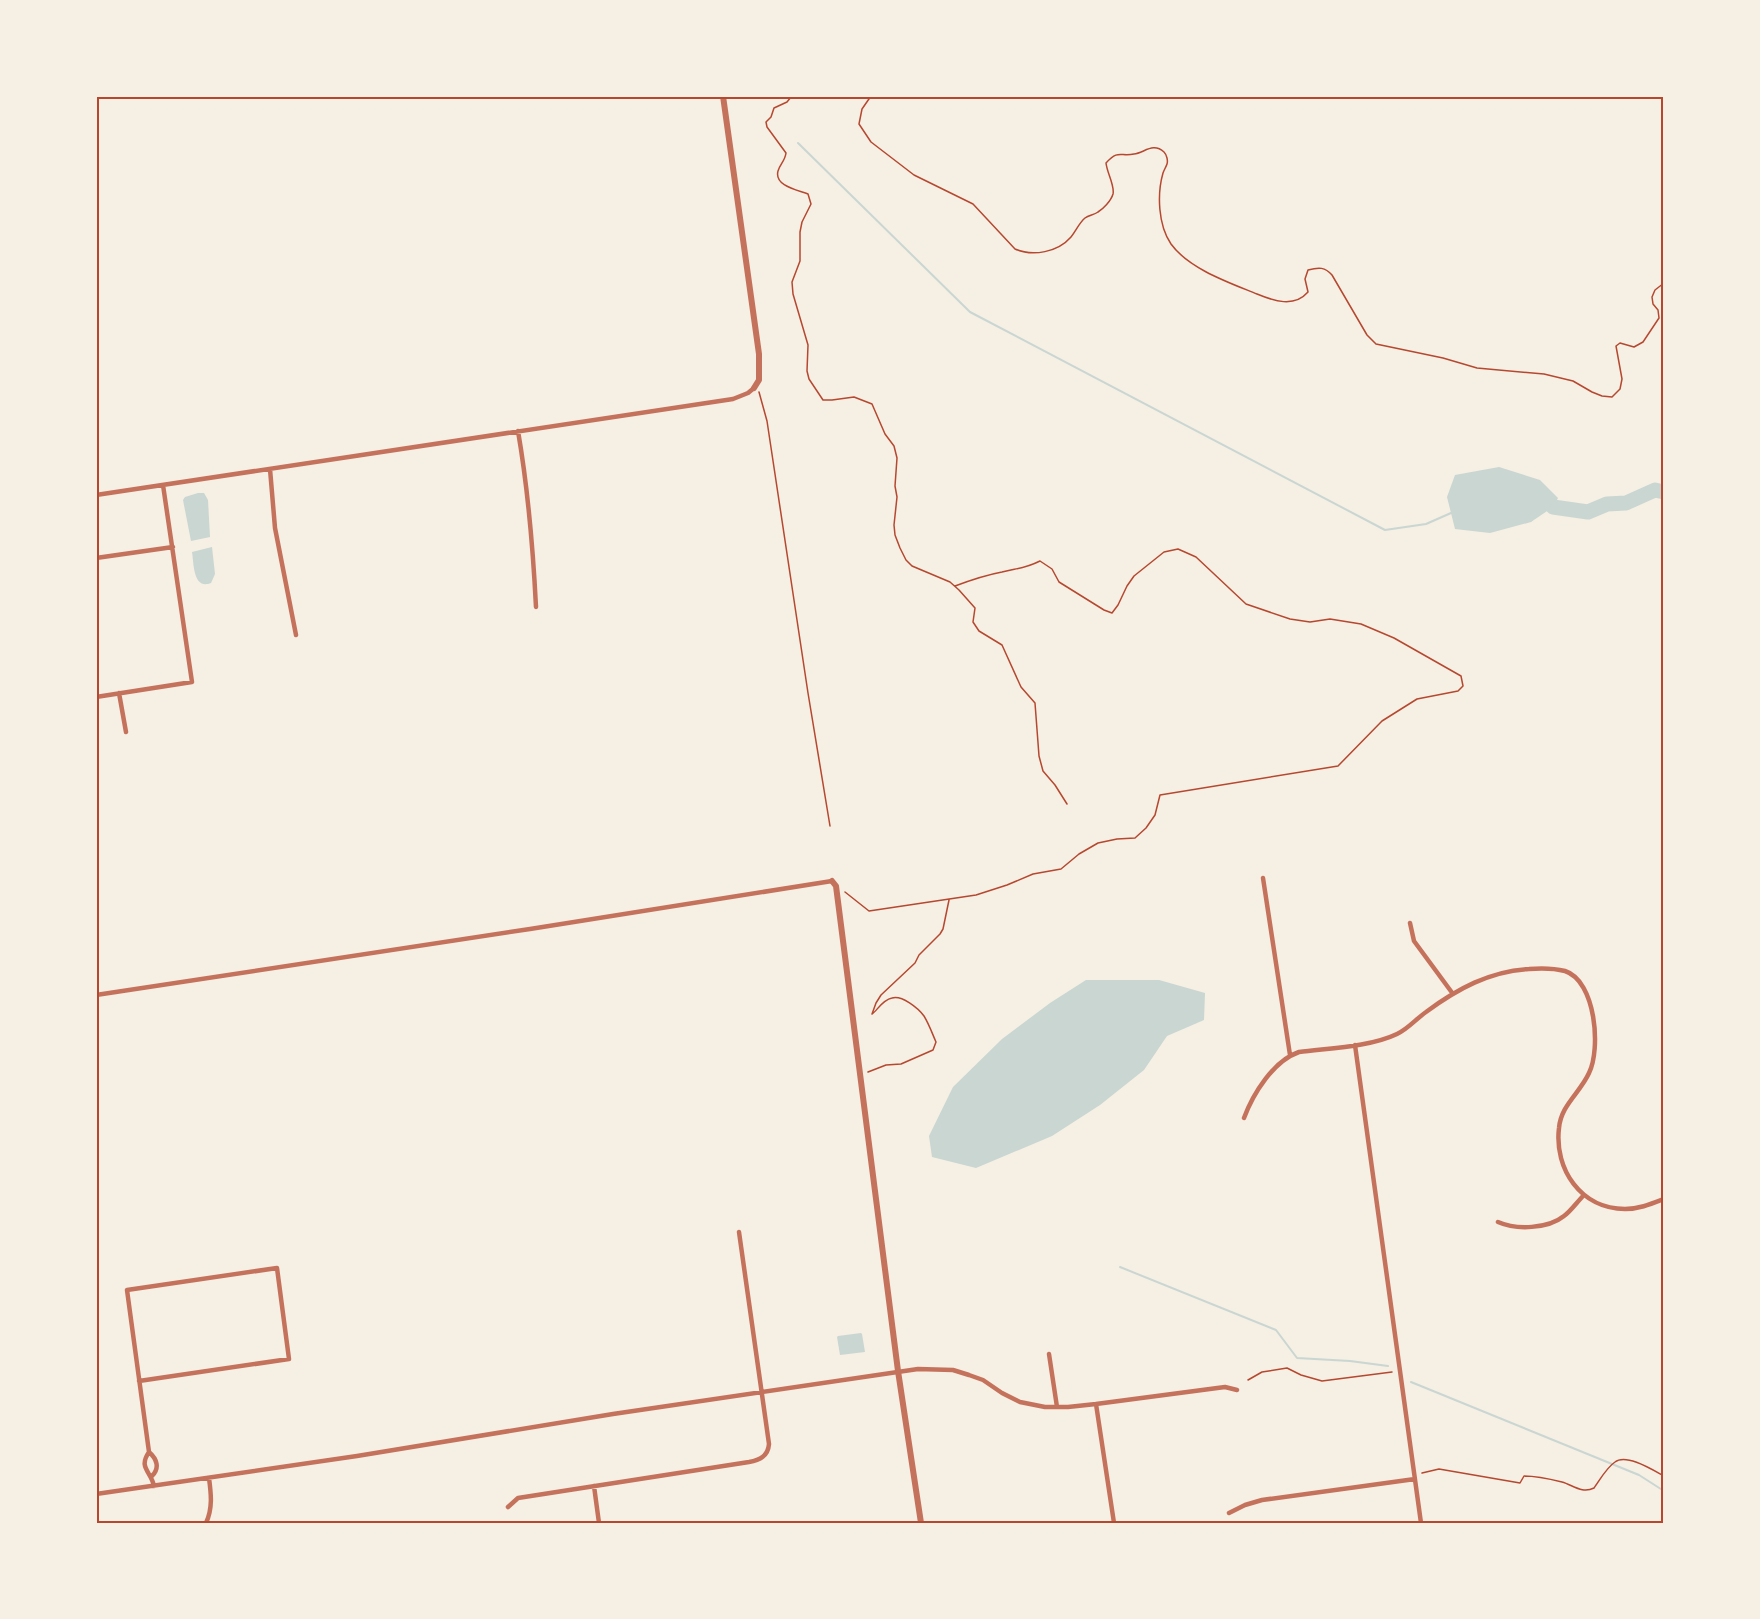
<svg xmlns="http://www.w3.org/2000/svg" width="1760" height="1619" font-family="Mulish,sans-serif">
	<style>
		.water { fill: #c9d6d2 }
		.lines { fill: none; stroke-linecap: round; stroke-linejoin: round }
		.stream { stroke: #c9d6d2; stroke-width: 2 }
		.river { stroke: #c9d6d2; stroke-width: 15 }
		.path { stroke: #b5482f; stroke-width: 1.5 }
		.minor { stroke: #c5725c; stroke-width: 4.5 }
		.tertiary { stroke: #c5725c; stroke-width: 6 }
		.neatline { fill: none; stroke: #b5482f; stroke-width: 2 }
	</style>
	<rect width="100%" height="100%" fill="#f6efe4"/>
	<path class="water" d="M 1499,467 L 1540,480 L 1558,498 L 1553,507 L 1531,522 L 1490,533 L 1455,529 L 1447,497 L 1455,475 Z
		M 198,493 L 204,493 L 208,500 L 210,537 L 191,541 L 183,500 L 185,497 Z
		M 212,547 L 215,574 L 211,583 C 193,590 194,564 192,552 Z
		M 1086,980 L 1159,980 L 1205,993 L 1204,1020 L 1167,1036 L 1144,1070 L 1100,1105 L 1052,1136 L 976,1168 L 932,1157 L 929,1136 L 953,1087 L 1002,1039 L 1050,1003 Z
		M 861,1333 L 862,1334 L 865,1352 L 840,1355 L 837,1337 L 838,1336 Z"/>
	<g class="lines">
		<path class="stream" d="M 798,143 L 970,312 L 1385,530 L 1426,524 L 1451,513
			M 1120,1267 L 1276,1330 L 1297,1358 L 1350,1361 L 1388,1366
			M 1411,1382 L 1639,1475 L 1664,1491"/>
		<path class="river" d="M 1553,507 L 1588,512 L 1607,504 L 1626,503 L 1655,490 L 1664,492"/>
		<path class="path" d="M 790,96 L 791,97 L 787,102 L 774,108 L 771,117 L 766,122 L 767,127 L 786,153 C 785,161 780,164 778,171 C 774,186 798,190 808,194 L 811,204 L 802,222 L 800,232 L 800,261 L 792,282 L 793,294 L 808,345 L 807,371 L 809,379 L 823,400 L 832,400 L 854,397 L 872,404 L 885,434 L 894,446 L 897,458 L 895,486 L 897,497 L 894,525 L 895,535 L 900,548 L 906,560 L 912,566 L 950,582 L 959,590 L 975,608 L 973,622 L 979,631 L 1002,645 L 1021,687 L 1035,703 L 1039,756 L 1043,771 L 1055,785 L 1067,804
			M 871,96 L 862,109 L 859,124 L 871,142 L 914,175 L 973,204 L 1015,249 C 1033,257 1058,252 1071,237 C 1076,231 1079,223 1085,218 C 1089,215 1094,215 1098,212 C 1103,209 1111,201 1113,194 C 1115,186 1107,173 1106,163 C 1119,149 1120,157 1134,154 C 1144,153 1153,142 1164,152 C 1167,155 1168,161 1167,164 C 1166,167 1164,170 1163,173 C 1157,194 1158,225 1171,244 C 1189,269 1230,283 1257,294 C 1274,301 1294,308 1308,292 L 1305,279 L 1308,270 C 1319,267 1325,267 1332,275 L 1367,335 L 1376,344 L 1443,358 L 1477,368 L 1544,374 L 1573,381 L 1592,392 L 1602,396 L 1612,397 L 1620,389 L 1622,379 L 1616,346 L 1620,343 L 1634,347 L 1643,342 L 1659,318 L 1658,310 L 1653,304 L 1652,297 L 1655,290 L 1664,283
			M 759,392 L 767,421 L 808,693 L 830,826
			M 845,892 L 869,911 L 976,895 L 1007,885 L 1033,874 L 1061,869 L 1079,854 L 1098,843 L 1117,839 L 1135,838 L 1146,828 L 1155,815 L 1160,795 L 1338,766 L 1382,721 L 1417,699 L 1458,691 L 1463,686 L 1461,676 L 1394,638 L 1361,624 L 1330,619 L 1310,622 L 1290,619 L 1246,604 L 1196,557 L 1178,549 L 1164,552 L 1134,576 L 1127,586 L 1118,605 L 1112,613 L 1104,610 L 1059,582 L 1052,569 L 1040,561 C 1024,569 1018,568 1002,572 C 986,575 971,580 955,586
			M 868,1072 L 886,1065 L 901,1064 L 933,1050 L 936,1042 C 932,1033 929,1024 924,1016 C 918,1008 902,995 892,998 C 882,1000 877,1011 872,1014 L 876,1003 L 881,995 L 915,963 L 919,955 L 940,934 L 943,929 L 949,900
			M 1248,1380 L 1262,1372 L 1287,1368 L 1301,1375 L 1322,1381 L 1392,1372
			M 1422,1473 L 1439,1469 L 1520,1483 L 1524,1476 C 1536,1476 1550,1479 1562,1482 C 1573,1485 1582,1494 1594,1488 C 1600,1480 1606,1468 1615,1462 C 1626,1453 1653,1470 1664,1476"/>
		<path class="minor" d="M 518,431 C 528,489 533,548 536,607
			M 270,469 L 275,528 L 296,635
			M 96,495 L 733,399 L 748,393 L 754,388
			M 96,558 L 173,547
			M 119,693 L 126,732
			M 96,697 L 192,682 L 163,485
			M 1263,878 L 1290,1055
			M 1410,923 L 1414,941 L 1453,994
			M 96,995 L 530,929 L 832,881
			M 1355,1045 L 1421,1523
			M 1244,1118 C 1253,1094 1273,1061 1299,1052 C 1329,1048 1370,1047 1397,1034 C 1408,1029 1416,1019 1426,1012 C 1457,989 1490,971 1529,969 C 1542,968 1553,968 1565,971 C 1596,981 1601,1049 1589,1073 C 1580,1093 1561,1105 1559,1128 C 1554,1169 1581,1209 1625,1209 C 1639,1209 1651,1204 1664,1199
			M 1498,1222 C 1516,1230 1548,1229 1564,1216 C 1571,1211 1577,1202 1584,1195
			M 1049,1354 L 1057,1407
			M 139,1381 L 289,1359 L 277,1268 L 127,1290 L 149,1452 C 157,1459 160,1468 152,1476
			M 1096,1404 L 1114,1523
			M 149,1452 C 138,1468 151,1471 154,1486
			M 594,1486 L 599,1523
			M 96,1494 L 357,1456 L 613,1414 L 918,1369 L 953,1370 L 969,1375 L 983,1380 L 1002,1393 L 1020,1402 L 1045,1407 L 1068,1407 L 1096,1404 L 1225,1387 L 1237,1390
			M 508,1507 L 518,1498 L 749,1462 C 760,1460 768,1456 769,1444 L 739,1232
			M 1229,1513 L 1245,1505 L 1262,1500 L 1415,1479
			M 206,1523 C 213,1508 211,1493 209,1478"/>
		<path class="tertiary" d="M 723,96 L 759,354 L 759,380 L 754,388
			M 832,881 L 836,886 L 898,1371 L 921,1523"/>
	</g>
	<rect width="1760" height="1619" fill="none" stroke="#f6efe4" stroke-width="195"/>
	<rect x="98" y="98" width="1564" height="1424" class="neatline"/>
</svg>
